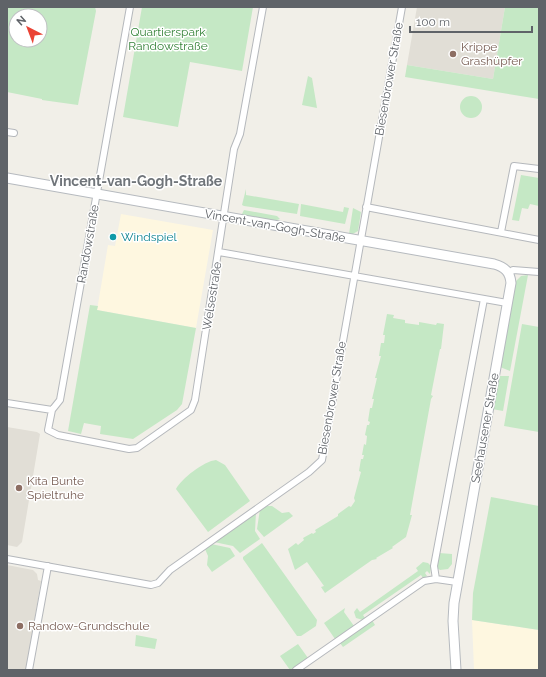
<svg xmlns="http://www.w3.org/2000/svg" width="546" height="677" font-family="Raleway,sans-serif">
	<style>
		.commercial { fill: #fef7e0 }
		.education { fill: #e1ded6 }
		.green { fill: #c5e8c5; fill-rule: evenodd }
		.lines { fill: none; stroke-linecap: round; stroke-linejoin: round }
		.street-casing { stroke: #b5b8bc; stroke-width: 8 }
		.secondary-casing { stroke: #b6babf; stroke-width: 11 }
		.street { stroke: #fff; stroke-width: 6 }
		.secondary { stroke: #fff; stroke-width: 9 }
		.education-dot { fill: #8d6e63; stroke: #fff; stroke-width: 1.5 }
		.culture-dot { fill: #0f9aa8; stroke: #fff; stroke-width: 1.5 }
		.labels { text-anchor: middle; stroke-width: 3; stroke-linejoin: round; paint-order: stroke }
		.park-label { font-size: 12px; fill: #348238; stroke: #fff }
		.education-label { font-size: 12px; fill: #785e54; stroke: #fff; text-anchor: start }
		.street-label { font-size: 12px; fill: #5f6368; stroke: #fff }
		.culture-label { font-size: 12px; fill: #0d838f; stroke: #fff; text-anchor: start }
		.quarter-label { font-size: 14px; font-weight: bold; fill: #70757a; stroke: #fff }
	</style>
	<rect width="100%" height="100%" fill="#f1efe8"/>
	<path class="commercial" d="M 121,214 L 213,230 L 196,328 L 97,310 L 108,245 L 115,246 Z
		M 472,620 L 539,630 L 539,670 L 474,670 Z"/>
	<path class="education" d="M 417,7 L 505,7 L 493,79 L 407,65 Z
		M 7,427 L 37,432 L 40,434 L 22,542 L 17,547 L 7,545 Z
		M 7,565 L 33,570 L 37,574 L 38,580 L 41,581 L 26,670 L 7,670 Z"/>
	<path class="green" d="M 7,7 L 95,7 L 96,11 L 78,105 L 42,100 L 42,99 L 7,92 ZM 16,16 L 40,16 L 40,40 L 16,40 Z
		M 142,7 L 253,7 L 242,71 L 190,62 L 178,127 L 123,117 Z
		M 505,7 L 539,7 L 539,99 L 405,77 L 407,65 L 493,79 Z
		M 308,76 L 312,78 L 317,108 L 302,105 Z
		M460 107a11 11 0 1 1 22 0a11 11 0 1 1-22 0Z
		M 521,175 L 539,178 L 539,206 L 530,204 L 528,209 L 522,208 L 519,221 L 512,220 Z
		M 246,189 L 246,195 L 299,204 L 297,214 L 244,206 L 242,205 Z
		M 301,204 L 343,212 L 344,207 L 349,208 L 345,224 L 300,216 Z
		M 353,208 L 361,212 L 358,231 L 351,235 L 349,234 Z
		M 244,210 L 277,216 L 280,219 L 274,221 L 241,216 Z
		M 528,275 L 510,371 L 500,367 L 515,282 L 521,276 Z
		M 90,305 L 98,306 L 97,310 L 196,328 L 182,404 L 177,410 L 133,439 L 100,434 L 101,426 L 84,423 L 81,434 L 68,431 Z
		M 387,314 L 394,315 L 393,318 L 405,320 L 405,323 L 419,325 L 419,322 L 436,325 L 437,323 L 444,324 L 441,349 L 440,349 L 431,395 L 433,396 L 431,399 L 410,515 L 412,515 L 406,537 L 392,547 L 393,548 L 376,558 L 377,559 L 372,560 L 325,593 L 321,587 L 324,586 L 307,562 L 295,570 L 288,549 L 296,543 L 298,545 L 304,540 L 303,538 L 312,533 L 313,534 L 316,532 L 315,530 L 338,516 L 338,514 L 349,506 L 351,507 L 355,501 L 354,498 L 361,472 L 359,471 L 361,459 L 363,459 L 364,455 L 362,455 L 364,444 L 366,445 L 367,436 L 365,435 L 367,425 L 369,425 L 370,422 L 368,421 L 370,408 L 372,408 L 374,399 L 372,399 L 377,378 L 375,378 L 381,356 L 379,356 L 381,343 L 384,343 L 385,335 L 383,335 Z
		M 522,324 L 539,327 L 539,432 L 504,426 Z
		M 498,376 L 509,376 L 503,411 L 492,409 Z
		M 216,460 L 225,465 L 250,501 L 208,532 L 176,489 C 181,479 204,461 216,460 Z
		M 491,497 L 539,506 L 539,630 L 472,620 L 473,593 Z
		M 264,506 L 272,506 L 282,513 L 289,512 L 293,516 L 264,537 L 257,529 L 260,509 Z
		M 256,512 L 255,531 L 260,539 L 240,553 L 233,546 L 214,542 Z
		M 262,543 L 317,620 L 316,626 L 301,636 L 297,636 L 243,559 L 243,557 Z
		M 211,544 L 230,548 L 235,556 L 212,572 L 207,565 L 208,556 L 205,549 Z
		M 439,553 L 452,554 L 452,564 L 448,569 L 440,570 L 436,567 Z
		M 423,562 L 428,563 L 431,566 L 430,574 L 427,571 L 425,573 L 427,576 L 423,578 L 421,575 L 363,615 L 365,618 L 363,620 L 356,618 L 354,612 L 357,608 L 360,612 L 418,571 L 416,568 Z
		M 345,608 L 344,612 L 354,626 L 335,639 L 324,623 Z
		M 372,620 L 375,625 L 343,647 L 340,643 Z
		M 136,635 L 157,639 L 155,649 L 135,646 Z
		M 298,644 L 308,658 L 290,670 L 280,656 Z"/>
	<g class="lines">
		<g class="street-casing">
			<path id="street" d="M 7,132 L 14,133
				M 366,207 L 539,240
				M 501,232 L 514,166 L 539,169
				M 219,252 L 507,303
				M 509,273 L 513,270 L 539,272
				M 7,403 L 52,410 L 60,400 L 130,7
				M 52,410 L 48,430 L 58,435 L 129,449 L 137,448 L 191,410 L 195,400 L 234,149 L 240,134 L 263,7
				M 7,559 L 151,585 L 158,583 L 170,570 L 309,472 L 322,460 L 402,7
				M 436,579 L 434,566 L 484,299
				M 29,670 L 48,566
				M 296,670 L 424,581 L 436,579 L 457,582"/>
		</g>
		<g class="secondary-casing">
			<path id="secondary" d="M 7,178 L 494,264 C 505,267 510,272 511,283 L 454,603 L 453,621 L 456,670"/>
		</g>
		<use href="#street" class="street"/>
		<use href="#secondary" class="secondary"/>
	</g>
	<g class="education-dot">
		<circle cx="453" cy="54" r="4"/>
		<circle cx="19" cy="488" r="4"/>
		<circle cx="20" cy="626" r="4"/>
	</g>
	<circle class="culture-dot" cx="113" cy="237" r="4"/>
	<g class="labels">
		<g class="park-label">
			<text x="168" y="36">Quartierspark<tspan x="168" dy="14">Randowstraße</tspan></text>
		</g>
		<g class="education-label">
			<text x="461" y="51">Krippe<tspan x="461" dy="14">Grashüpfer</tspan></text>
			<text x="27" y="485">Kita Bunte<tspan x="27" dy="14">Spieltruhe</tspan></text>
			<text x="28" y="630">Randow-Grundschule</text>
		</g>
		<g class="street-label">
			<text transform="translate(389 79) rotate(-80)" y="4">Biesenbrower Straße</text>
			<text transform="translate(275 226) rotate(10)" y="4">Vincent-van-Gogh-Straße</text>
			<text transform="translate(88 244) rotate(-80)" y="4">Randowstraße</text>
			<text transform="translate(212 296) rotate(-81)" y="4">Welsestraße</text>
			<text transform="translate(332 398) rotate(-80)" y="4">Biesenbrower Straße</text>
			<text transform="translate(485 428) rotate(-80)" y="4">Seehausener Straße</text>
		</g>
		<g class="culture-label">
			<text x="121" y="241">Windspiel</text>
		</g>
		<g class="quarter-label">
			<text x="136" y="186">Vincent-van-Gogh-Straße</text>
		</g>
	</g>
	<rect width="546" height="677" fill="none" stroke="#5f6368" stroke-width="16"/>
	<g transform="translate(28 28) rotate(318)"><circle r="19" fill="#ffffff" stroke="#bfc1c3"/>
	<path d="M0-3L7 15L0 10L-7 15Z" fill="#ea4335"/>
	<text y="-6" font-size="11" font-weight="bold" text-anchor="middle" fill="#5f6368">N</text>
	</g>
	<path d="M410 26v6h122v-6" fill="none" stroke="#5f6368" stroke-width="2"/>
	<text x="416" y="26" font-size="12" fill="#5f6368" stroke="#ffffff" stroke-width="3" paint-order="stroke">100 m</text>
</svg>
